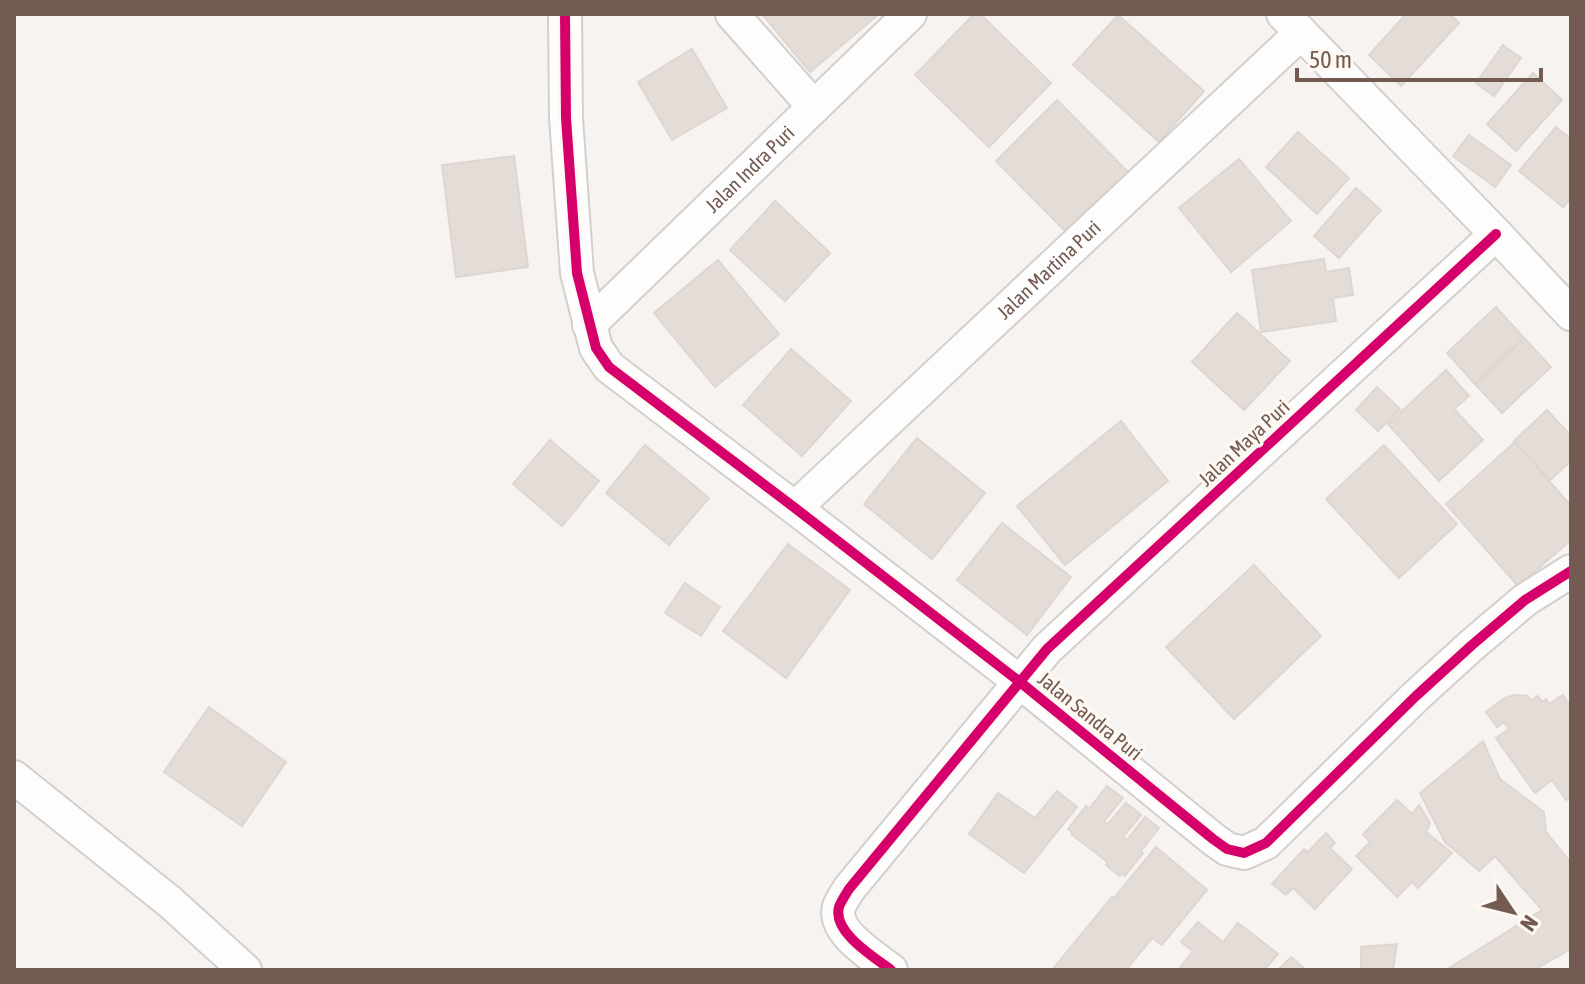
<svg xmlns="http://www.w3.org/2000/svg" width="1585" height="984" font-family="'Asap Condensed',sans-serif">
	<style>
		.building { fill: #e3dcd7; stroke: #dfd6d2; stroke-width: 2 }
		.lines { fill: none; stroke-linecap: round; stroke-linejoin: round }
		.minor-casing { stroke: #d4cfca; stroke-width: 36 }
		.minor { stroke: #fefdfd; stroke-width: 32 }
		.cycleway-casing { stroke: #fdf8f2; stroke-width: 15 }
		.cycleway { stroke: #d6006c; stroke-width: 10 }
		.labels { text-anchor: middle; stroke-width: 7; stroke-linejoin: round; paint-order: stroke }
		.street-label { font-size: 20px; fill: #735b51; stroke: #fdf8f2 }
	</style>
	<rect width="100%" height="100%" fill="#f6f3f0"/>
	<path class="building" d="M 762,14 L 879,14 L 810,72 Z
		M 974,14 L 980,14 L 1051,83 L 989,147 L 915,75 Z
		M 1406,14 L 1450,14 L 1459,23 L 1401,86 L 1369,55 Z
		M 1118,15 L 1204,91 L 1159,142 L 1073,65 Z
		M 1503,45 L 1521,58 L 1494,96 L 1476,83 Z
		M 692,49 L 727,108 L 672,140 L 638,82 Z
		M 1533,73 L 1562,100 L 1516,151 L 1487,124 Z
		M 1057,100 L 1136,180 L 1075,241 L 996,161 Z
		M 1556,127 L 1571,139 L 1571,198 L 1563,207 L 1519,171 Z
		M 1298,132 L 1349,178 L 1317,214 L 1266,167 Z
		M 1469,135 L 1511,165 L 1495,187 L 1453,156 Z
		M 514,156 L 528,267 L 456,277 L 442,165 Z
		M 1239,159 L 1291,221 L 1231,272 L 1179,208 Z
		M 1356,188 L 1381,210 L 1339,258 L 1314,236 Z
		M 775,201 L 830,253 L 785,301 L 730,250 Z
		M 1324,259 L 1326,272 L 1349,268 L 1353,295 L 1333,298 L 1336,321 L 1261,332 L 1252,270 Z
		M 718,260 L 779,334 L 715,387 L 654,313 Z
		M 1496,307 L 1524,338 L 1475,384 L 1447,353 Z
		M 1237,313 L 1290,361 L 1244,410 L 1192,362 Z
		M 1524,338 L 1551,367 L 1502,413 L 1475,384 Z
		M 791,349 L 851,401 L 802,456 L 743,405 Z
		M 1446,370 L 1469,396 L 1454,409 L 1483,440 L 1439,481 L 1388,424 Z
		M 1377,387 L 1400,409 L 1378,431 L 1356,410 Z
		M 1547,410 L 1571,436 L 1571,461 L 1550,480 L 1514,441 Z
		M 1121,421 L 1168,481 L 1065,565 L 1017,506 Z
		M 917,438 L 985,493 L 932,559 L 864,504 Z
		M 550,440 L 599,481 L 562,526 L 513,484 Z
		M 1515,442 L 1571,506 L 1571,540 L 1518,586 L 1446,504 Z
		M 645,445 L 709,498 L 669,545 L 606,493 Z
		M 1384,445 L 1457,524 L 1399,578 L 1326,499 Z
		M 1002,523 L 1071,577 L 1027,635 L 957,580 Z
		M 788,544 L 850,590 L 786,678 L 723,631 Z
		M 1254,565 L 1321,636 L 1234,719 L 1166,647 Z
		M 685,583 L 720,607 L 701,636 L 665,613 Z
		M 1515,695 L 1528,696 L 1531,700 L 1538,696 L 1542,702 L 1546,699 L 1549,704 L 1563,695 L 1571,708 L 1571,797 L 1566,800 L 1552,780 L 1535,793 L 1496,738 L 1509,729 L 1504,722 L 1497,727 L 1486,712 L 1505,698 Z
		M 209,707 L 286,762 L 242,826 L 164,772 Z
		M 1483,741 L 1500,779 L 1544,812 L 1546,832 L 1571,863 L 1571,949 L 1534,970 L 1446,970 L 1542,910 L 1495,856 L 1479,871 L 1445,842 L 1420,793 Z
		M 1107,786 L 1123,798 L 1104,821 L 1108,824 L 1126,803 L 1141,815 L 1123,837 L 1127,840 L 1145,817 L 1159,828 L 1141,851 L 1143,853 L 1125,876 L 1122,874 L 1120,876 L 1106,865 L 1108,863 L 1105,860 L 1071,834 L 1072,832 L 1068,829 L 1086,806 L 1089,809 Z
		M 1057,791 L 1077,807 L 1024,873 L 969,834 L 998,793 L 1035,818 Z
		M 1397,800 L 1412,814 L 1419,805 L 1430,823 L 1426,832 L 1452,853 L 1418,888 L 1412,882 L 1397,897 L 1356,856 L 1370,842 L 1363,834 Z
		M 1326,833 L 1335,843 L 1330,848 L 1352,869 L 1315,909 L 1293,888 L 1286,895 L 1272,884 L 1304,849 L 1308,852 Z
		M 1156,847 L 1207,890 L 1162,945 L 1152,938 L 1126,970 L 1052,970 L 1112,897 L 1114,898 Z
		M 1198,922 L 1223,942 L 1238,923 L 1278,954 L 1264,970 L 1178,970 L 1193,951 L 1181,942 Z
		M 1397,944 L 1393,970 L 1361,970 L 1361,947 Z
		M 1291,957 L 1306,970 L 1278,970 Z"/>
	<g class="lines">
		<g class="minor-casing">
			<g id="minor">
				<path d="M 565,14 L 566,118 L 577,273 L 596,348 L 609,367 L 795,508 L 1020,682 L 1213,839 L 1227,849 L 1244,853 L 1266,843 L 1416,696 L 1472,645 L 1525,600 L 1571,571"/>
				<path d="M 732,14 L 814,107"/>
				<path d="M 1283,14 L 1496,234 L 1571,314"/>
				<path id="s1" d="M 589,325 L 910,14"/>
				<path id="s2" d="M 795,508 L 1301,33"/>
				<path d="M 14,777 L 170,902 L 245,970"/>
				<path d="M 891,970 C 874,957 832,932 839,907 C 841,901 846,894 849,889 L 1047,649 L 1496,234"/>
			</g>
		</g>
		<use href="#minor" class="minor"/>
		<g class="cycleway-casing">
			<path id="cycleway" d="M 565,14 L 566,118 L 577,273 L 596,348 L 609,367 L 795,508 L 1020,682 L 1213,839 L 1227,849 L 1244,853 L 1266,843 L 1416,696 L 1472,645 L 1525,600 L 1571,571
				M 891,970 C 874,957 832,932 839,907 C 841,901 846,894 849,889 L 1047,649 L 1496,234"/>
		</g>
		<use href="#cycleway" class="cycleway"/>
	</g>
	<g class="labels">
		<g class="street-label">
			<text dy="7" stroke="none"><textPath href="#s1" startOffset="224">Jalan Indra Puri</textPath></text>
			<text dy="7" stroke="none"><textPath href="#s2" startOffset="348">Jalan Martina Puri</textPath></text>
			<text transform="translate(1244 443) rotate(-43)" y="7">Jalan Maya Puri</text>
			<text transform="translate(1090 716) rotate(39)" y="7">Jalan Sandra Puri</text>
		</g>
	</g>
	<rect width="1585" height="984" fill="none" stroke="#735b51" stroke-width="32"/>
	<g transform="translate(1513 912) rotate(125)" stroke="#fdf8f2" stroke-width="6" paint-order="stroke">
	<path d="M0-6L14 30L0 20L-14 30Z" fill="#735b51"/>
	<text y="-12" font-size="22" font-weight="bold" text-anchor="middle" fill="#735b51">N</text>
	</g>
	<path d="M1297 68v12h244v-12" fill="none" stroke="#735b51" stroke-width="4"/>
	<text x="1309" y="68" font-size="24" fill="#735b51" stroke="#fdf8f2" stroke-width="6" paint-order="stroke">50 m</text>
</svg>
